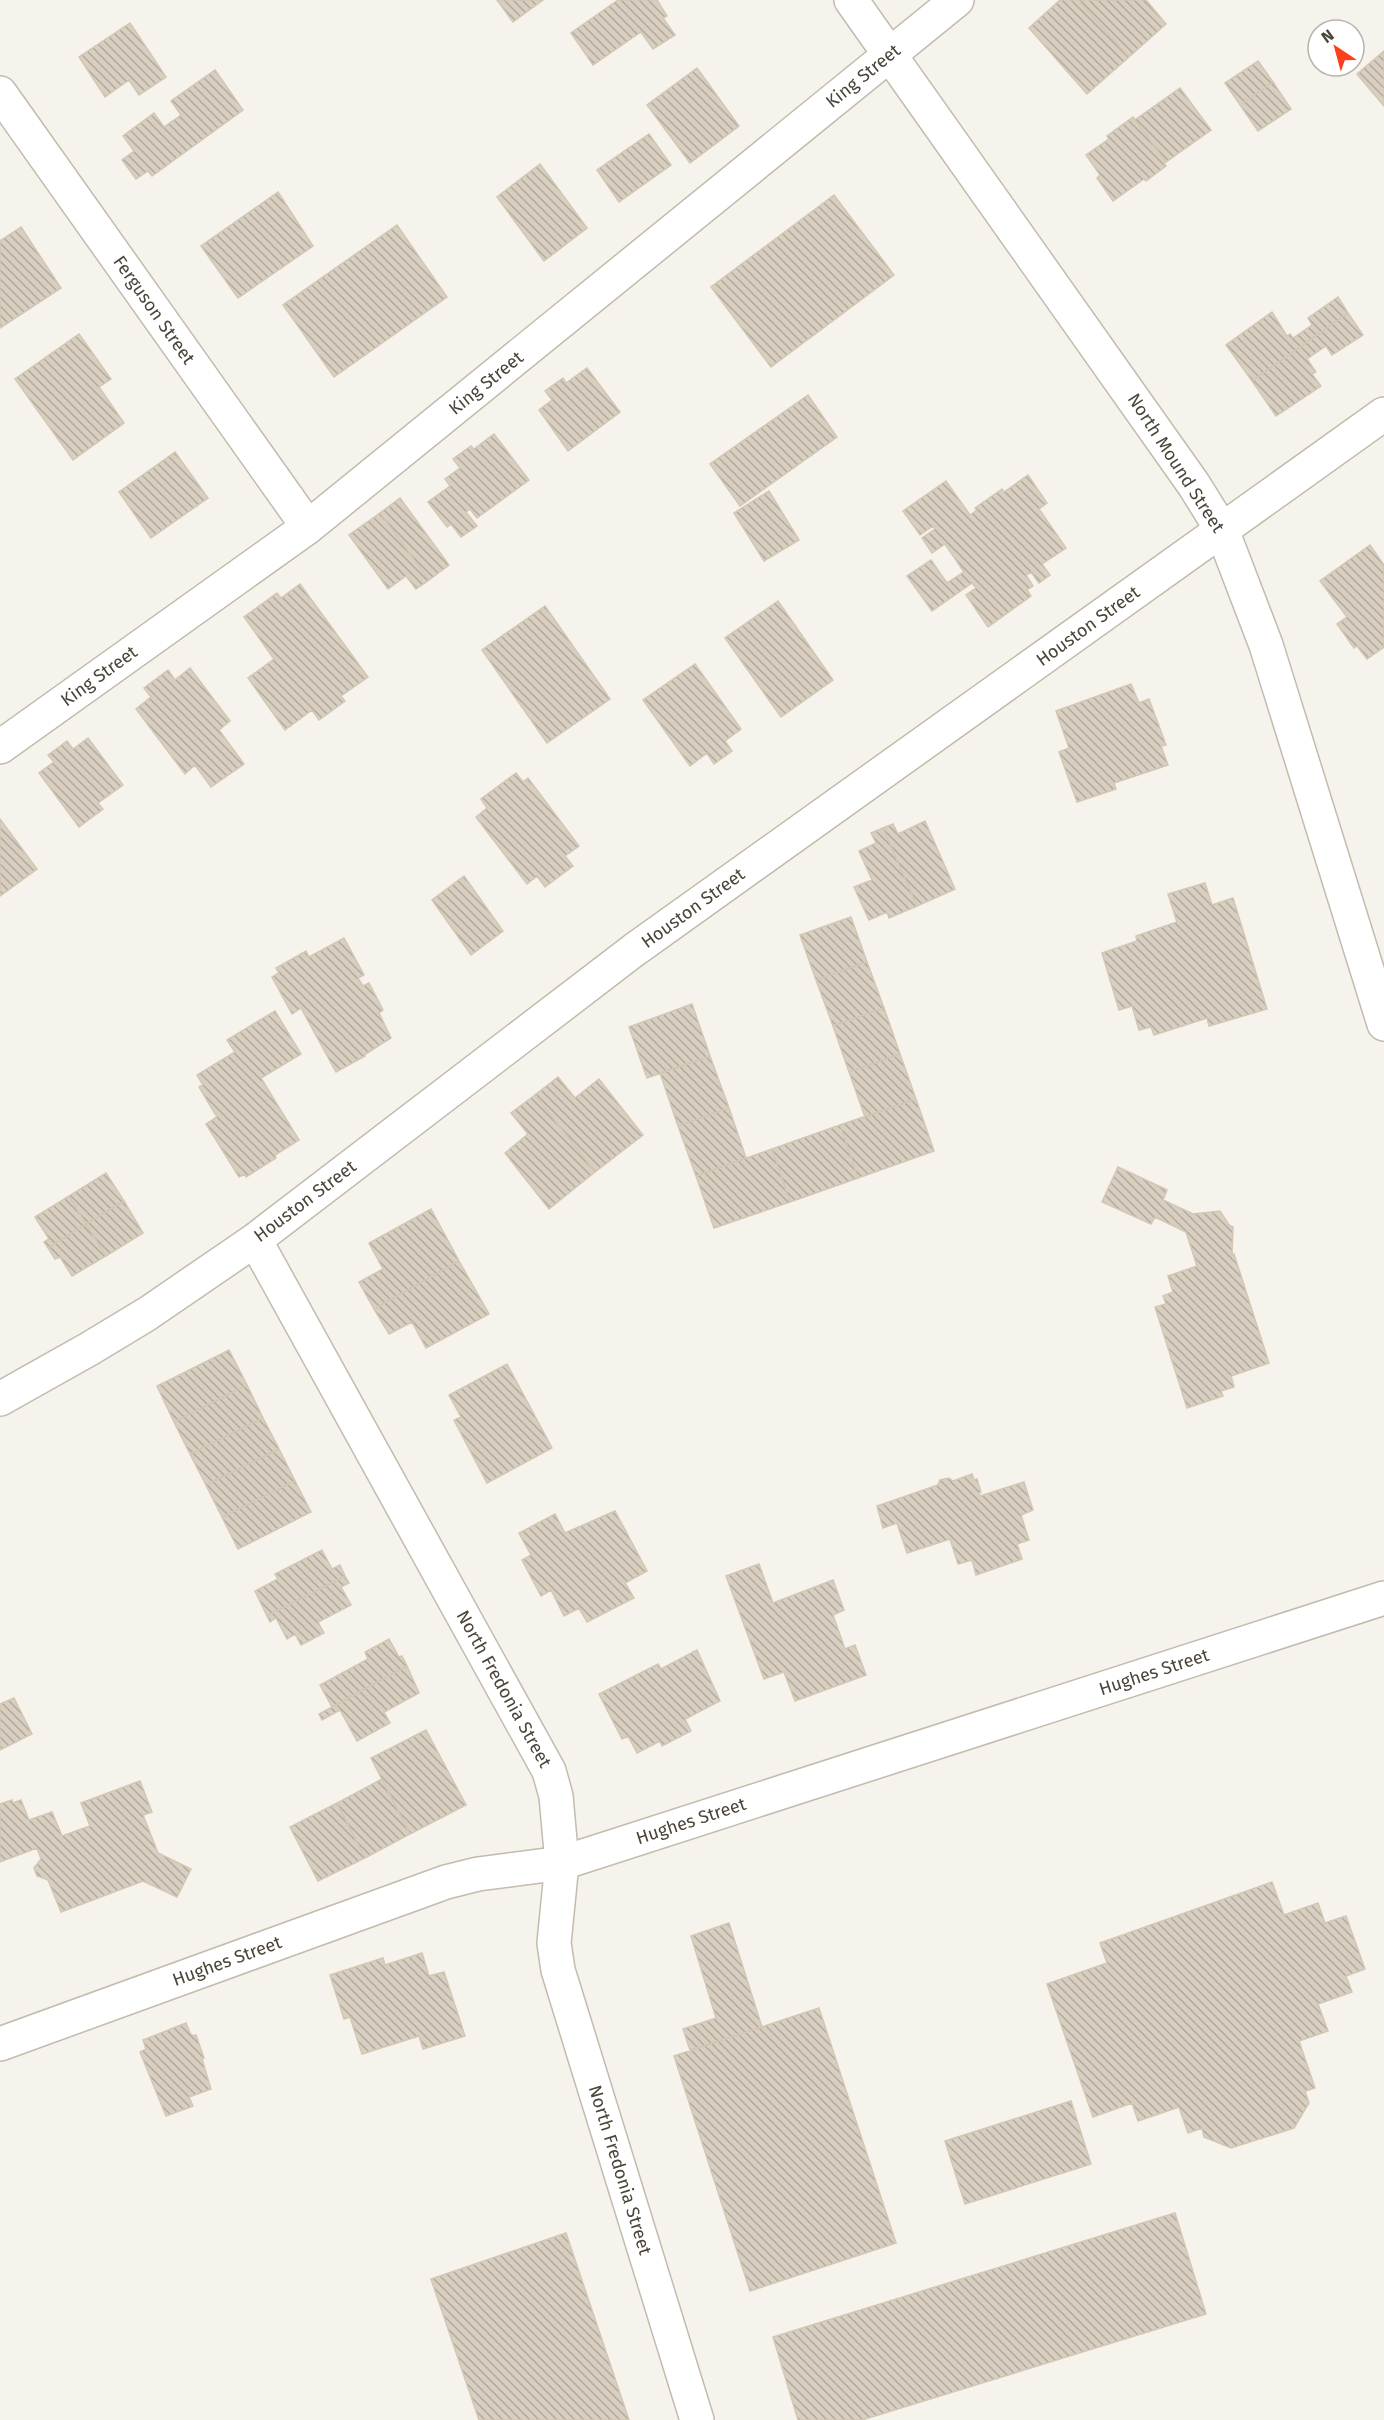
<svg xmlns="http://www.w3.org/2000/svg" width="1384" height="2420" font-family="'Fira Sans',sans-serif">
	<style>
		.building { fill: url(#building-back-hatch); stroke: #d3c7b4; stroke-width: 1.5 }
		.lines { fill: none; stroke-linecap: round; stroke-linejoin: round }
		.minor-casing { stroke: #c2bbae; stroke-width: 36 }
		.minor { stroke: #fff; stroke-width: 33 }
		.labels { text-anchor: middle; stroke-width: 4.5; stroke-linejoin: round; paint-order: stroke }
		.street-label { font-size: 18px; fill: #4b4439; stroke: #fff }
	</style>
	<defs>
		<pattern id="building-back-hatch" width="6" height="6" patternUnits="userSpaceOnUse" patternTransform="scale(1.5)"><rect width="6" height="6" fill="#d8cfc1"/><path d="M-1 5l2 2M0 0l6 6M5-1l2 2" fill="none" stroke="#b1aa9e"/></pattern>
	</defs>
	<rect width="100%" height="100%" fill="#f6f3ec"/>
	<path class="building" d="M 497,0 L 543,0 L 513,22 Z
		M 618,0 L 657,0 L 667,16 L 663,18 L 675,35 L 653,49 L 641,32 L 593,65 L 571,33 Z
		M 1060,0 L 1078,0 L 1129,57 L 1087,94 L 1029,28 Z
		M 1078,0 L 1146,0 L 1166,24 L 1129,57 Z
		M 130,23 L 166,77 L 139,95 L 129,80 L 105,97 L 79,57 Z
		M 1384,51 L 1384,106 L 1357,74 Z
		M 1258,61 L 1273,82 L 1240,105 L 1225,83 Z
		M 697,68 L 739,126 L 690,163 L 647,105 Z
		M 215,70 L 243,110 L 152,176 L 148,171 L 136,179 L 122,160 L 134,151 L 123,136 L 154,113 L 164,127 L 181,115 L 171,101 Z
		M 1273,82 L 1291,109 L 1258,131 L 1240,105 Z
		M 1180,88 L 1211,130 L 1166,162 L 1135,120 Z
		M 1133,117 L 1166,162 L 1164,164 L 1166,166 L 1146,181 L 1144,179 L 1113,201 L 1097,178 L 1100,175 L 1086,155 L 1109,139 L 1107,136 Z
		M 649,134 L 671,165 L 619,202 L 597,170 Z
		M 540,164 L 587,228 L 544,261 L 497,197 Z
		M 278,192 L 313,246 L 238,298 L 201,246 Z
		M 834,195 L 894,275 L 771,367 L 711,287 Z
		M 397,225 L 447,297 L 334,377 L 283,305 Z
		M 21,227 L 61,288 L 0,328 L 0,241 Z
		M 1338,297 L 1348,313 L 1252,381 L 1226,345 L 1272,312 L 1287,336 L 1290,334 L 1293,338 L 1312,325 L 1308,318 Z
		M 1348,313 L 1363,335 L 1332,355 L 1326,346 L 1307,359 L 1316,372 L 1312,374 L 1321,386 L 1276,416 L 1252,381 Z
		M 79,334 L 111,379 L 99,387 L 124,423 L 73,460 L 15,379 Z
		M 587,368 L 620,412 L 568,451 L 539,410 L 552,400 L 545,391 L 563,378 L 566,383 Z
		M 808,395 L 837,437 L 740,506 L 710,464 Z
		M 494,434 L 529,480 L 477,518 L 470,509 L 466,512 L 477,526 L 461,537 L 451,524 L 447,527 L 428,502 L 450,486 L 445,479 L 460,468 L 453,459 L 471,446 L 474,449 Z
		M 175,452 L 208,498 L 151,538 L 119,492 Z
		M 1028,475 L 1047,503 L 1039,509 L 1066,548 L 1042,564 L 1050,575 L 1039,583 L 1031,572 L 1026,575 L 1033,586 L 1027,590 L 1031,596 L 988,627 L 966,595 L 976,588 L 972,583 L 932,611 L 907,576 L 931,560 L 947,583 L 964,572 L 945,544 L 932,553 L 922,538 L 935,529 L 933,526 L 920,535 L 903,511 L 946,481 L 970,515 L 977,510 L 975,508 L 1002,489 L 1004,492 Z
		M 769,491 L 799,540 L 764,561 L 734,513 Z
		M 400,498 L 449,565 L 429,580 L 380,513 Z
		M 380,513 L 429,580 L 416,589 L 406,576 L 388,589 L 349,535 Z
		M 1370,545 L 1384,565 L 1384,647 L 1367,659 L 1357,646 L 1354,648 L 1337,624 L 1347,617 L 1320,581 Z
		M 300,584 L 368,677 L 341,696 L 345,701 L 319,720 L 312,710 L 285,730 L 248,678 L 274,659 L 244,617 L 277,593 L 281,598 Z
		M 778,601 L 833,680 L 781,717 L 725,638 Z
		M 545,606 L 610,699 L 547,743 L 482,650 Z
		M 695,664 L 741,729 L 725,741 L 732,751 L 714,764 L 707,753 L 690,766 L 643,700 Z
		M 190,668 L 230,721 L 219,730 L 244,764 L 211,787 L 195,765 L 185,774 L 136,709 L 151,697 L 144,688 L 168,670 L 175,680 Z
		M 1131,684 L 1139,703 L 1149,699 L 1166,745 L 1161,746 L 1168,765 L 1114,783 L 1116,789 L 1077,802 L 1059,752 L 1069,748 L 1056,711 Z
		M 88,738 L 123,785 L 98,803 L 103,809 L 79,827 L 39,773 L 54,762 L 48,755 L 67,741 L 73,749 Z
		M 516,773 L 523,782 L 528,778 L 579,846 L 565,856 L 573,866 L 545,887 L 537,876 L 527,884 L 476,817 L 487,808 L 481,799 Z
		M 0,819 L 37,869 L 0,896 Z
		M 925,821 L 955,889 L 917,906 L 883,828 L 893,824 L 898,834 Z
		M 883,828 L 917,906 L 889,918 L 887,912 L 869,920 L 854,887 L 872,880 L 859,851 L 876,843 L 871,833 Z
		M 464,876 L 503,931 L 471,955 L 432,900 Z
		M 1205,883 L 1212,905 L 1233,898 L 1267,1009 L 1209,1026 L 1207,1018 L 1154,1035 L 1151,1027 L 1139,1030 L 1132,1006 L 1119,1010 L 1102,953 L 1137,941 L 1136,936 L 1177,922 L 1168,894 Z
		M 851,917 L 867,962 L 816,980 L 800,935 Z
		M 344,938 L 364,975 L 358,978 L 363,986 L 369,983 L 383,1010 L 379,1013 L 391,1038 L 364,1055 L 365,1056 L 336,1072 L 301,1008 L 292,1014 L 272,977 L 279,973 L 276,968 L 306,951 L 309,957 Z
		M 867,962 L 884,1008 L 833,1026 L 816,980 Z
		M 692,1004 L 710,1056 L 647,1078 L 629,1027 Z
		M 884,1008 L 900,1054 L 849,1072 L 833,1026 Z
		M 275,1011 L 301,1054 L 261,1078 L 299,1140 L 275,1155 L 276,1158 L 246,1177 L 245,1174 L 239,1177 L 206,1124 L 217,1117 L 199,1087 L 203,1085 L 197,1075 L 235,1052 L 227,1040 Z
		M 900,1054 L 916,1099 L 865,1117 L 849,1072 Z
		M 710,1056 L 729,1108 L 678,1126 L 660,1073 Z
		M 558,1077 L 575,1098 L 599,1079 L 643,1135 L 595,1172 L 535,1095 Z
		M 535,1095 L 595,1172 L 549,1209 L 505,1153 L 528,1134 L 511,1113 Z
		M 916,1099 L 934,1151 L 858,1178 L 840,1125 Z
		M 729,1108 L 746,1158 L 696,1176 L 678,1126 Z
		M 840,1125 L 858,1178 L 790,1202 L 772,1149 Z
		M 772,1149 L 790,1202 L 714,1228 L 696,1176 Z
		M 1118,1167 L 1167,1190 L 1163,1200 L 1193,1214 L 1220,1211 L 1229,1225 L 1233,1227 L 1232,1255 L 1234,1254 L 1269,1363 L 1231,1376 L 1234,1387 L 1221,1391 L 1223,1396 L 1187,1408 L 1155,1307 L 1166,1304 L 1163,1296 L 1173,1292 L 1168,1276 L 1197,1266 L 1186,1232 L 1155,1217 L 1151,1224 L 1102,1202 Z
		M 106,1173 L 124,1201 L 86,1224 L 69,1196 Z
		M 69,1196 L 86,1224 L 48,1248 L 44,1242 L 49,1239 L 35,1217 Z
		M 124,1201 L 143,1233 L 106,1256 L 86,1224 Z
		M 431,1209 L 459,1261 L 374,1309 L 359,1282 L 383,1269 L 369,1243 Z
		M 86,1224 L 106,1256 L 72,1276 L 60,1257 L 55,1259 L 48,1248 Z
		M 459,1261 L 489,1314 L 426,1348 L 412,1322 L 389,1334 L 374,1309 Z
		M 229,1350 L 247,1385 L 174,1422 L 157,1386 Z
		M 507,1364 L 552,1448 L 487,1483 L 454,1420 L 461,1417 L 449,1395 Z
		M 247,1385 L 263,1418 L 190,1454 L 174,1422 Z
		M 263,1418 L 279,1449 L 206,1485 L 190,1454 Z
		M 279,1449 L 295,1481 L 222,1517 L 206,1485 Z
		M 972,1474 L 974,1480 L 977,1479 L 981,1492 L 979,1493 L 980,1496 L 1024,1482 L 1033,1510 L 1021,1515 L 1029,1540 L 1017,1544 L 1022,1559 L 976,1575 L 972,1560 L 958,1564 L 950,1539 L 907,1553 L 897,1523 L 883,1528 L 877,1506 L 938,1485 L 940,1480 L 949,1478 L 953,1481 Z
		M 295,1481 L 311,1512 L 238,1549 L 222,1517 Z
		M 615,1511 L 647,1571 L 625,1583 L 634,1598 L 587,1622 L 579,1608 L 564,1616 L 551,1590 L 541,1596 L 522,1560 L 531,1555 L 519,1533 L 555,1514 L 565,1533 Z
		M 322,1550 L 332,1569 L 340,1565 L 345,1576 L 267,1616 L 255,1591 L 278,1579 L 275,1574 Z
		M 759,1564 L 773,1603 L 833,1580 L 844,1610 L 833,1615 L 845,1649 L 855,1645 L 866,1675 L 795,1701 L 784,1672 L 764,1679 L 726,1576 Z
		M 345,1576 L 349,1583 L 341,1587 L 351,1605 L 318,1622 L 324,1633 L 301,1645 L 295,1634 L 287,1639 L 276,1618 L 270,1622 L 267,1616 Z
		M 389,1639 L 399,1657 L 402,1656 L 407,1666 L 332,1707 L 320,1685 L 368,1659 L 365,1652 Z
		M 697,1650 L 720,1701 L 685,1719 L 691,1731 L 662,1746 L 660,1741 L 637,1753 L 628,1736 L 622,1739 L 599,1694 L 658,1664 L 661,1669 Z
		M 407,1666 L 419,1693 L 384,1712 L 390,1723 L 357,1741 L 340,1710 L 322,1720 L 319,1714 Z
		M 14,1698 L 32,1734 L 0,1750 L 0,1704 Z
		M 426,1730 L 466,1805 L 410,1834 L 371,1758 Z
		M 382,1779 L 410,1834 L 365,1858 L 337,1803 Z
		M 140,1781 L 152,1812 L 143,1815 L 158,1853 L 191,1869 L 177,1897 L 143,1881 L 61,1912 L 48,1880 L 37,1876 L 34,1868 L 41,1859 L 37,1848 L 0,1862 L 0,1804 L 12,1800 L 13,1803 L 21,1800 L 29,1820 L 52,1812 L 62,1836 L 90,1826 L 81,1803 Z
		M 337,1803 L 365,1858 L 318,1881 L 290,1827 Z
		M 1272,1882 L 1284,1915 L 1318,1903 L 1325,1923 L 1346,1916 L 1365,1969 L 1346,1976 L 1352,1992 L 1318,2004 L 1328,2031 L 1299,2041 L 1315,2088 L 1305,2091 L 1309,2103 L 1294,2128 L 1231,2148 L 1204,2137 L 1202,2128 L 1188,2133 L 1179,2107 L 1138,2121 L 1132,2103 L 1093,2117 L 1047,1984 L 1107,1963 L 1100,1943 Z
		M 729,1923 L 762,2027 L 690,2050 L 683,2029 L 716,2018 L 691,1936 Z
		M 422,1953 L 429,1976 L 444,1972 L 465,2036 L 423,2049 L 419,2036 L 362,2054 L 350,2017 L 344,2019 L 330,1975 L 383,1958 L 385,1965 Z
		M 819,2008 L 896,2243 L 750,2291 L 674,2056 Z
		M 186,2023 L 190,2033 L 193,2036 L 196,2035 L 204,2058 L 202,2059 L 211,2089 L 189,2097 L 193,2106 L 166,2116 L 140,2052 L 146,2049 L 143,2040 Z
		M 1071,2101 L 1091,2164 L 965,2204 L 945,2141 Z
		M 1175,2213 L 1206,2314 L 862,2420 L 798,2420 L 773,2337 Z
		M 566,2233 L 629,2420 L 479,2420 L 431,2279 Z"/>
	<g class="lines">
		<g class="minor-casing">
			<path id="minor" d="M 851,0 L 1194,485 L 1222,530 L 1266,645 L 1384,1024
				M 0,93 L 308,527
				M 0,747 L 308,527 L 957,0
				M 255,1240 L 549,1771 L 556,1796 L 562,1863 L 554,1943 L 558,1970 L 697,2420
				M 0,1399 L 89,1349 L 147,1314 L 255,1240 L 634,950 L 1384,414
				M 0,2044 L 446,1882 L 478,1874 L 562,1863 L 1384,1598"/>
		</g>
		<use href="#minor" class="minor"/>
	</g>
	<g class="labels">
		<g class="street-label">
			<text transform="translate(863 76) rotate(-39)" y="6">King Street</text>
			<text transform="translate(154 310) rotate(55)" y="6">Ferguson Street</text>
			<text transform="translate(486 383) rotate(-39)" y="6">King Street</text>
			<text transform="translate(1176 463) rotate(57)" y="6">North Mound Street</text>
			<text transform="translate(1088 626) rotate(-36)" y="6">Houston Street</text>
			<text transform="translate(99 676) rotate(-36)" y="6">King Street</text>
			<text transform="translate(693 908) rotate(-36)" y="6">Houston Street</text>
			<text transform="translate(305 1201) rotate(-37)" y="6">Houston Street</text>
			<text transform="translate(1154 1672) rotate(-18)" y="6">Hughes Street</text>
			<text transform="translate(504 1689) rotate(61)" y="6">North Fredonia Street</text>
			<text transform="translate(691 1821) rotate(-18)" y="6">Hughes Street</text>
			<text transform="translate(227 1961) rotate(-20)" y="6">Hughes Street</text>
			<text transform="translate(620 2170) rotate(73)" y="6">North Fredonia Street</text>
		</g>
	</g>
	<g transform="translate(1336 48) rotate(324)"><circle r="28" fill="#ffffff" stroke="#b7b4b0" stroke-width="1.5"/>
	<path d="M0-4.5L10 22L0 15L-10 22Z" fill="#fc3f1d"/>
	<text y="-9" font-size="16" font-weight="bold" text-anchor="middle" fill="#4b4439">N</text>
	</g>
</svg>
